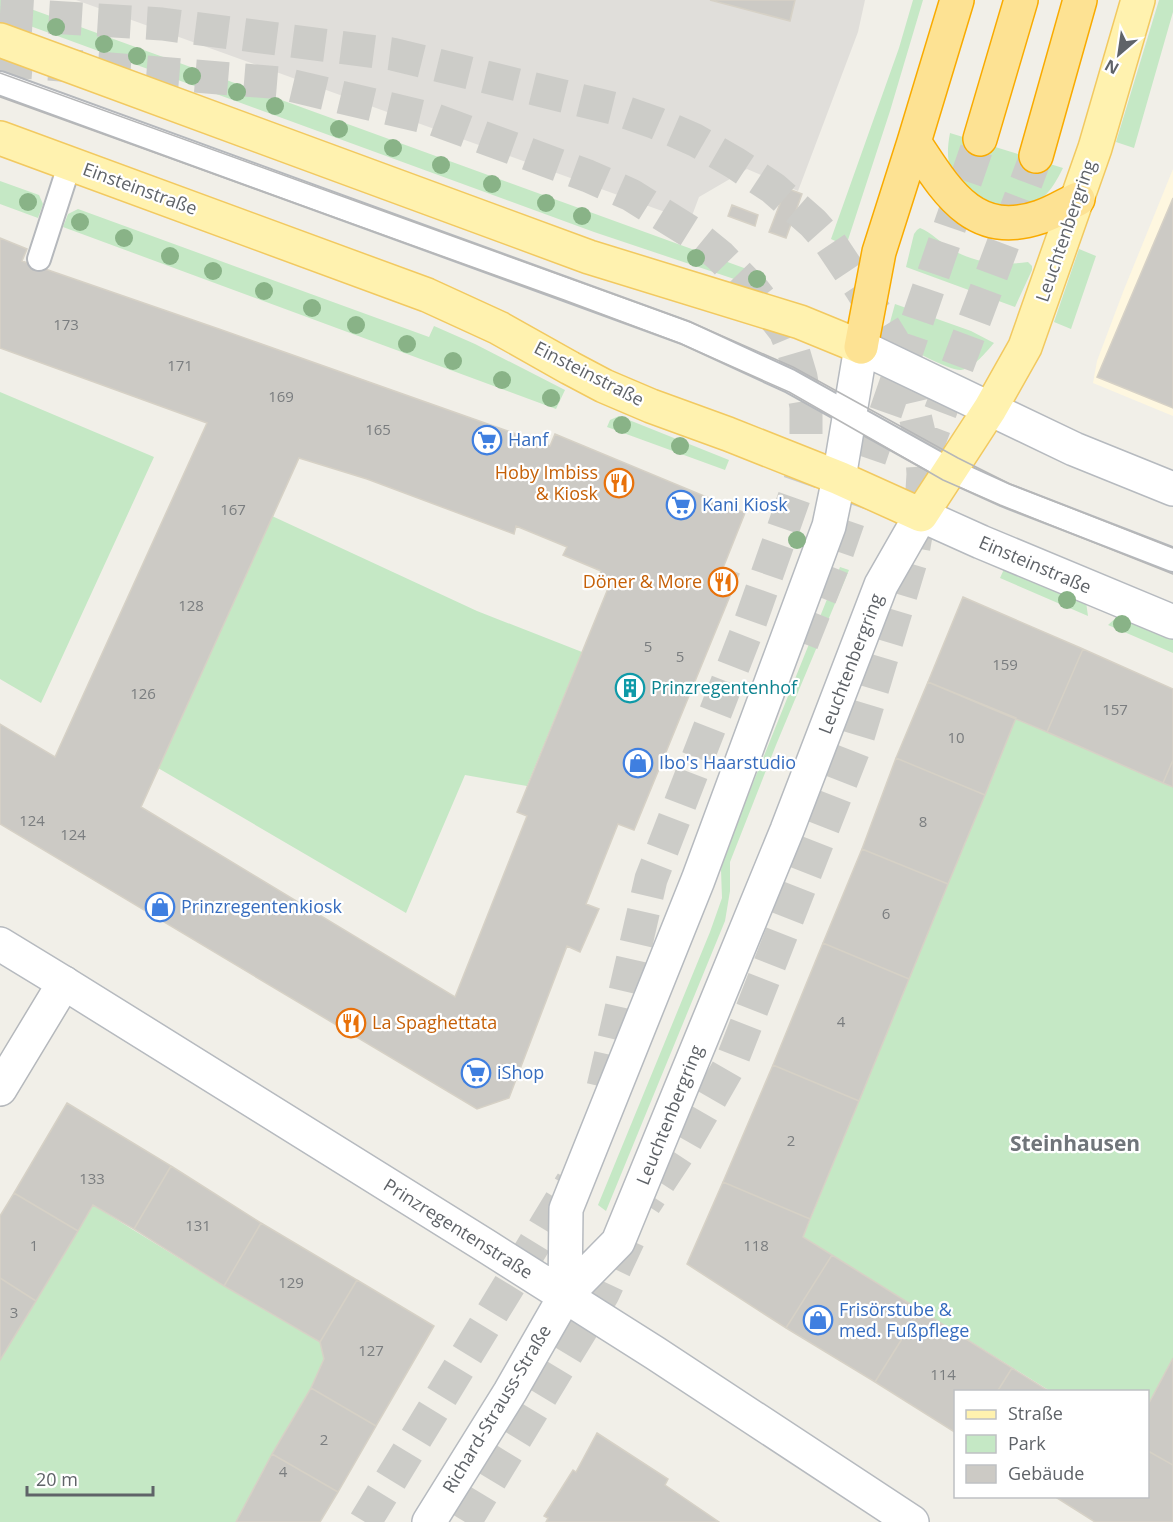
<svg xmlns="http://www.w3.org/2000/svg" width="1173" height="1522" font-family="'Open Sans',sans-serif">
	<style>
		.commercial { fill: #fef7e0 }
		.industrial { fill: #e0deda }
		.green { fill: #c5e8c5 }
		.building { fill: #cccac5; stroke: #d6d1c6; stroke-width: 1.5; fill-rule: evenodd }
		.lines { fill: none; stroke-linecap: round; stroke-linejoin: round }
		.highway-tunnel { stroke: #ccccc8; stroke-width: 33; stroke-dasharray: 33 16; stroke-linecap: butt }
		.lane-casing { stroke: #b5b8bc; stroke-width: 26 }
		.street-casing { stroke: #b5b8bc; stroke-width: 36 }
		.secondary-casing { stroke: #b6babf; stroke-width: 36 }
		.primary-casing { stroke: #f2c960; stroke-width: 36 }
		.highway-casing { stroke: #f9ab00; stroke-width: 36 }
		.lane { stroke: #fff; stroke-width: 22 }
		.street { stroke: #fff; stroke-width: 33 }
		.secondary { stroke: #fff; stroke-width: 33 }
		.primary { stroke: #fff2af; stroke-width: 33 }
		.highway { stroke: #fde293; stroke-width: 33 }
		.tram { stroke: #b6b7b8; stroke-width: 1.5 }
		.tree { fill: #89b387 }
		.labels { text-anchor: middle; stroke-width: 4.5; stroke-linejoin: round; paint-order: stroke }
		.number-label { font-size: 15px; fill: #7a7d7f }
		.street-label { font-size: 18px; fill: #5f6368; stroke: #fff }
		.shop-label { font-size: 18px; fill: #366cbe; stroke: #fff; text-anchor: start }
		.food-label { font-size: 18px; fill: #c56008; stroke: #fff; text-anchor: end }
		.culture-label { font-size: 18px; fill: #0d838f; stroke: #fff; text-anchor: start }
		.quarter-label { font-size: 21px; font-weight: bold; fill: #70757a; stroke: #fff }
	</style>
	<rect width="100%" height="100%" fill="#f1efe8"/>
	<path class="commercial" d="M 1173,169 L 1173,416 L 1093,383 L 1097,361 L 1123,292 Z"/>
	<path class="industrial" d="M 76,0 L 865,0 L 858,32 L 798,191 L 747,169 L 699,197 L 690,221 Z"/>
	<path class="green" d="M 0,0 L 6,0 L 766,276 L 764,289 L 594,232 L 0,15 Z
		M 913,0 L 923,0 L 890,111 L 846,246 L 831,239 L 899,48 Z
		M 1159,0 L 1173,0 L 1173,12 L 1134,148 L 1116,142 Z
		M 950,133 L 1063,168 C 1055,184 1046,200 1028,206 C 1020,209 996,206 986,206 C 958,180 942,175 950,133 Z
		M 0,181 L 39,195 L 43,204 L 38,218 L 0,204 Z
		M 78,209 L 429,337 L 434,326 L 475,344 L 565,390 L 556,409 L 63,227 L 68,214 Z
		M 920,228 C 932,233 941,243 951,249 C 974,263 1002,266 1028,262 L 1032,266 L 1032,270 L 1015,307 L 906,267 L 914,234 L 917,230 Z
		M 1079,249 L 1096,256 L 1071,329 L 1054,322 Z
		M 895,304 L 971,331 L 994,343 C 986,352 974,368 961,370 C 950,371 901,345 892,337 L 889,326 Z
		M 0,392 L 154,457 L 41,703 L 0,679 Z
		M 619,416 L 729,460 L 725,470 L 607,427 L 610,420 Z
		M 272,516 L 477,611 L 582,652 L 527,786 L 465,775 L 406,913 L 158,768 Z
		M 840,567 L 849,570 L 776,745 L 730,862 L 730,891 L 725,921 L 606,1211 L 598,1205 L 710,932 L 722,898 L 721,870 L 726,850 Z
		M 1005,567 L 1086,602 L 1088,616 L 1000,578 Z
		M 1119,615 L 1173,637 L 1173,653 L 1108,625 Z
		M 1016,718 L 1173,787 L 1173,1358 L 1148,1405 L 1148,1392 L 1050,1391 L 803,1237 Z
		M 93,1205 L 224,1286 L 320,1342 L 324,1359 L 311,1388 L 272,1454 L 236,1522 L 0,1522 L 0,1360 Z"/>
	<path class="building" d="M 710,0 L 795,0 L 790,21 Z
		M 786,188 L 802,194 L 786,238 L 769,232 Z
		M 1173,198 L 1173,408 L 1097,377 Z
		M 732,205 L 758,215 L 755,226 L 728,216 Z
		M 0,238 L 27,249 L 22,261 L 219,329 L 550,446 L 555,434 L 745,513 L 723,568 L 739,574 L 634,830 L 618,824 L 586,904 L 599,909 L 580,952 L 567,946 L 509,1098 L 477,1109 L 0,824 L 0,724 L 55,757 L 207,423 L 0,348 ZM 299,458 L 367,479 L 514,534 L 516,526 L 567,547 L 563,555 L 601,571 L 596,582 L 609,586 L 517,812 L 527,816 L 455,997 L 141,807 Z
		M 963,597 L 1083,649 L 1047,732 L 928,682 Z
		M 1083,649 L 1173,689 L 1173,760 L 1163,783 L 1047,732 Z
		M 928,682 L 1016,718 L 985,795 L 896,758 Z
		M 896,758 L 985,795 L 948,884 L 862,849 Z
		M 1173,760 L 1173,787 L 1163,783 Z
		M 862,849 L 948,884 L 909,979 L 823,943 Z
		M 823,943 L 909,979 L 859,1101 L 773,1065 Z
		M 773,1065 L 859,1101 L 810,1219 L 723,1182 Z
		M 67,1103 L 171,1166 L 134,1229 L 93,1205 L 78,1231 L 14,1193 Z
		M 171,1166 L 261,1223 L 224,1286 L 134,1229 Z
		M 723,1182 L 810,1219 L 803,1237 L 832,1255 L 786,1328 L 687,1264 Z
		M 14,1193 L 78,1231 L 36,1301 L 0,1278 L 0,1216 Z
		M 261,1223 L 357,1280 L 320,1342 L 224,1286 Z
		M 832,1255 L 920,1310 L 875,1382 L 786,1328 Z
		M 0,1278 L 36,1301 L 0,1360 Z
		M 357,1280 L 434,1326 L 376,1426 L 311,1388 L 324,1359 L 320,1342 Z
		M 920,1310 L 1012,1368 L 997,1392 L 956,1392 L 956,1433 L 875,1382 Z
		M 1173,1358 L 1173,1465 L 1148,1451 L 1148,1405 Z
		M 1012,1368 L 1050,1392 L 997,1392 Z
		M 311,1388 L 376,1426 L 338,1492 L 272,1454 Z
		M 597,1433 L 668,1479 L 665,1485 L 719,1522 L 546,1522 L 548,1518 L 544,1516 L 573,1470 L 576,1472 Z
		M 1148,1451 L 1173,1465 L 1173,1522 L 1095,1522 L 1057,1498 L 1058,1496 L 1148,1496 Z
		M 272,1454 L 338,1492 L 320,1522 L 236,1522 Z"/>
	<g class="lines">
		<path class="highway-tunnel" d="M 0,14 L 162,24 L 392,54 L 616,109 L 656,123 L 695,140 L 735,163 L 773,188 L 813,223 L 829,241 L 861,289 L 893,341 L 909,390 L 921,441 L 923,474 L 921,507 L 912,558 L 856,744 L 731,1063 L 685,1143 L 645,1204
			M 0,60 L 281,83 L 433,119 L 588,176 L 631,195 L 692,233 L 720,256 L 755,292 L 785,331 L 793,350 L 801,377 L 806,407 L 806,437 L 801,478 L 750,623 L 651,879 L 601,1096
			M 923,458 L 1036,156
			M 802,643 L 833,565 L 980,139
			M 365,1522 L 572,1182
			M 465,1522 L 603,1294 L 634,1228"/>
		<g class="lane-casing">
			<path id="lane" d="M 0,83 L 686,333 L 790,381 L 950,470 L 1005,495 L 1173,560
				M 39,259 L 70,163"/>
		</g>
		<g class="street-casing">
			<path id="street" d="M 0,1089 L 64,983"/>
		</g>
		<g class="secondary-casing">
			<path id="secondary" d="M 0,944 L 64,983 L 486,1246 L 655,1353 L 912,1522
				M 565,1296 L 566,1209 L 698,880 L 829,526 L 839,478 L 861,347 L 1074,449 L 1173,489
				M 429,1522 L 510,1392 L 565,1296 L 618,1242 L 787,830 L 881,585 L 921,515 L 981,542 L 1173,622"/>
		</g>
		<g class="primary-casing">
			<path id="primary" d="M 0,40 L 589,257 L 800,322 L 861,347
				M 0,138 L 427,295 L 499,328 L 570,368 L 604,386 L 651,406 L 728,434 L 839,478 L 921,515 L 990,409 L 1025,347 L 1095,148 L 1138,0"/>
		</g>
		<g class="highway-casing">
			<path id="highway" d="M 980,139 L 1021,0
				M 914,142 C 946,190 973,240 1040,217 C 1053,213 1065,205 1078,199
				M 1036,156 L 1080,0
				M 861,347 L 879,252 L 914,142 L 957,0"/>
		</g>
		<use href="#lane" class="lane"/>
		<use href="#street" class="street"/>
		<use href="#secondary" class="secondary"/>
		<use href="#primary" class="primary"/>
		<use href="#highway" class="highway"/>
		<path class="tram" d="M 0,73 L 688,321 L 793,367 L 958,458 L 1010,484 L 1173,548
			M 0,97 L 564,300 L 679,343 L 789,392 L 943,480 L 1000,505 L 1173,574"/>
	</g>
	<g class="tree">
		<circle cx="56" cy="27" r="9"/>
		<circle cx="104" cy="44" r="9"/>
		<circle cx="137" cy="56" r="9"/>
		<circle cx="192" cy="76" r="9"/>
		<circle cx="237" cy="92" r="9"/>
		<circle cx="275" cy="106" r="9"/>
		<circle cx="339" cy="129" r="9"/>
		<circle cx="393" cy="148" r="9"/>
		<circle cx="441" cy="165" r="9"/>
		<circle cx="492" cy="184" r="9"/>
		<circle cx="28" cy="202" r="9"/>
		<circle cx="546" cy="203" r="9"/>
		<circle cx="582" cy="216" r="9"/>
		<circle cx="80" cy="222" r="9"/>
		<circle cx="124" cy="238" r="9"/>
		<circle cx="170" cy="256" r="9"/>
		<circle cx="696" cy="258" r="9"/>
		<circle cx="213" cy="271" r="9"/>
		<circle cx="757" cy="279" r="9"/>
		<circle cx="264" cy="291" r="9"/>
		<circle cx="312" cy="308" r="9"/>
		<circle cx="356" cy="325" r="9"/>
		<circle cx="407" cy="344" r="9"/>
		<circle cx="453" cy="361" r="9"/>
		<circle cx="502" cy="380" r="9"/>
		<circle cx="551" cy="398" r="9"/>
		<circle cx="622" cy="425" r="9"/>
		<circle cx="680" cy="446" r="9"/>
		<circle cx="797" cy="540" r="9"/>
		<circle cx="1067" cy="600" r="9"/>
		<circle cx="1122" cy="624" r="9"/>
	</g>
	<defs>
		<g id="supermarket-ring" transform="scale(1.5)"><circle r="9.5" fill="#fff" stroke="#3f7fe0" stroke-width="1.5"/><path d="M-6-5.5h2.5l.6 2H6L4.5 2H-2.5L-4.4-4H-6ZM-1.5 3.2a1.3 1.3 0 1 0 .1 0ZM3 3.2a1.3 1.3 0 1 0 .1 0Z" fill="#3f7fe0"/></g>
		<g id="restaurant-ring" transform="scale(1.5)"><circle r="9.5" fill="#fff" stroke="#e8710a" stroke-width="1.5"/><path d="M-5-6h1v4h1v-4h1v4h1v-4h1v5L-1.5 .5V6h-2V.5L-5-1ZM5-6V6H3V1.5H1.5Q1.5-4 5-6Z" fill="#e8710a"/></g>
		<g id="building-ring" transform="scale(1.5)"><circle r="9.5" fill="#fff" stroke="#0f9aa8" stroke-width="1.5"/><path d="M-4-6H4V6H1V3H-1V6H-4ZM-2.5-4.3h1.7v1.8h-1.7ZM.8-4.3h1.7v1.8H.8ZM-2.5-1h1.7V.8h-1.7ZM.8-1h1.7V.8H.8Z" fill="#0f9aa8"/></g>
		<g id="shop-ring" transform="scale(1.5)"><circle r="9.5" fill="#fff" stroke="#3f7fe0" stroke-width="1.5"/><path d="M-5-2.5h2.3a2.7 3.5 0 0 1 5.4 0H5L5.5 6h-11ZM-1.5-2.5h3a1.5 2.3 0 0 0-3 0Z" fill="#3f7fe0"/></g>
	</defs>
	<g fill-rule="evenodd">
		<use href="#supermarket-ring" x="487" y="440"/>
		<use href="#restaurant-ring" x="619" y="483"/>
		<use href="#supermarket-ring" x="681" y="505"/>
		<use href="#restaurant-ring" x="723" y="582"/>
		<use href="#building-ring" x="630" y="688"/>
		<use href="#shop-ring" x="638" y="763"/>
		<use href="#shop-ring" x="160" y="907"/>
		<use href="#restaurant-ring" x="351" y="1023"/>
		<use href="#supermarket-ring" x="476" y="1073"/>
		<use href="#shop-ring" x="818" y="1320"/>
	</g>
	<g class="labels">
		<g class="number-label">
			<text x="66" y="330">173</text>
			<text x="180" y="371">171</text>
			<text x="281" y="402">169</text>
			<text x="378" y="435">165</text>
			<text x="233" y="515">167</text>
			<text x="191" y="611">128</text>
			<text x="648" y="652">5</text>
			<text x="680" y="662">5</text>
			<text x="1005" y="670">159</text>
			<text x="143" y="699">126</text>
			<text x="1115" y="715">157</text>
			<text x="956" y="743">10</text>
			<text x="32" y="826">124</text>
			<text x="923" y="827">8</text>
			<text x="73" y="840">124</text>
			<text x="886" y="919">6</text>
			<text x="841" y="1027">4</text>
			<text x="791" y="1146">2</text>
			<text x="92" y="1184">133</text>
			<text x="198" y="1231">131</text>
			<text x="34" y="1251">1</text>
			<text x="756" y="1251">118</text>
			<text x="291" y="1288">129</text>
			<text x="14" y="1318">3</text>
			<text x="371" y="1356">127</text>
			<text x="943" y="1380">114</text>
			<text x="324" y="1445">2</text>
			<text x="283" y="1477">4</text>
		</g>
		<g class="street-label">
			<text transform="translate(140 189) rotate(20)" y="6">Einsteinstraße</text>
			<text transform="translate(1066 231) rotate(-71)" y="6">Leuchtenbergring</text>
			<text transform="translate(589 374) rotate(27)" y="6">Einsteinstraße</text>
			<text transform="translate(1035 565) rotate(23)" y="6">Einsteinstraße</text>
			<text transform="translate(851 664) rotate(-69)" y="6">Leuchtenbergring</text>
			<text transform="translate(670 1115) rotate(-68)" y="6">Leuchtenbergring</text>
			<text transform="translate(458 1229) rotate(32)" y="6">Prinzregentenstraße</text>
			<text transform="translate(497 1409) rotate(-59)" y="6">Richard-Strauss-Straße</text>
		</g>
		<g class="shop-label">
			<text x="508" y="446">Hanf</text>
			<text x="702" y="511">Kani Kiosk</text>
			<text x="659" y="769">Ibo's Haarstudio</text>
			<text x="181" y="913">Prinzregentenkiosk</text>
			<text x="497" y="1079">iShop</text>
			<text x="839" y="1316">Frisörstube &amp;<tspan x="839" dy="21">med. Fußpflege</tspan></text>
		</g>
		<g class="food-label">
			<text x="598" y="479">Hoby Imbiss<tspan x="598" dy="21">&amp; Kiosk</tspan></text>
			<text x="702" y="588">Döner &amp; More</text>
			<text x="372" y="1029" text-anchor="start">La Spaghettata</text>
		</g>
		<g class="culture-label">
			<text x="651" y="694">Prinzregentenhof</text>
		</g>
		<g class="quarter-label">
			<text x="1075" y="1151">Steinhausen</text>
		</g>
	</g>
	<rect x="954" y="1390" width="195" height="108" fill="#ffffff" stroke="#bfc1c3" stroke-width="1.5"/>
	<rect x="966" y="1410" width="30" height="9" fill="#fff2af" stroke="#bfc1c3" stroke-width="1.5"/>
	<text x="1008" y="1420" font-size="18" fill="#5f6368">Straße</text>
	<rect x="966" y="1435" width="30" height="18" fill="#c5e8c5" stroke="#bfc1c3" stroke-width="1.5"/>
	<text x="1008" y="1450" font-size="18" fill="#5f6368">Park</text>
	<rect x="966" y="1465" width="30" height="18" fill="#cccac5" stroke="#bfc1c3" stroke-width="1.5"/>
	<text x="1008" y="1480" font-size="18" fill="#5f6368">Gebäude</text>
	<g transform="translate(1119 54) rotate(209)" stroke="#ffffff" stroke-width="4.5" paint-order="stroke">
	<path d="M0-4.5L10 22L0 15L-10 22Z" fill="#5f6368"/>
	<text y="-9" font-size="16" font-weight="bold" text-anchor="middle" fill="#5f6368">N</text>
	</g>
	<path d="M27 1486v9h126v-9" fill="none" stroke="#5f6368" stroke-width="3"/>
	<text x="36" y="1486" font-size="18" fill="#5f6368" stroke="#ffffff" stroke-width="4.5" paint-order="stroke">20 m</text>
</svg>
